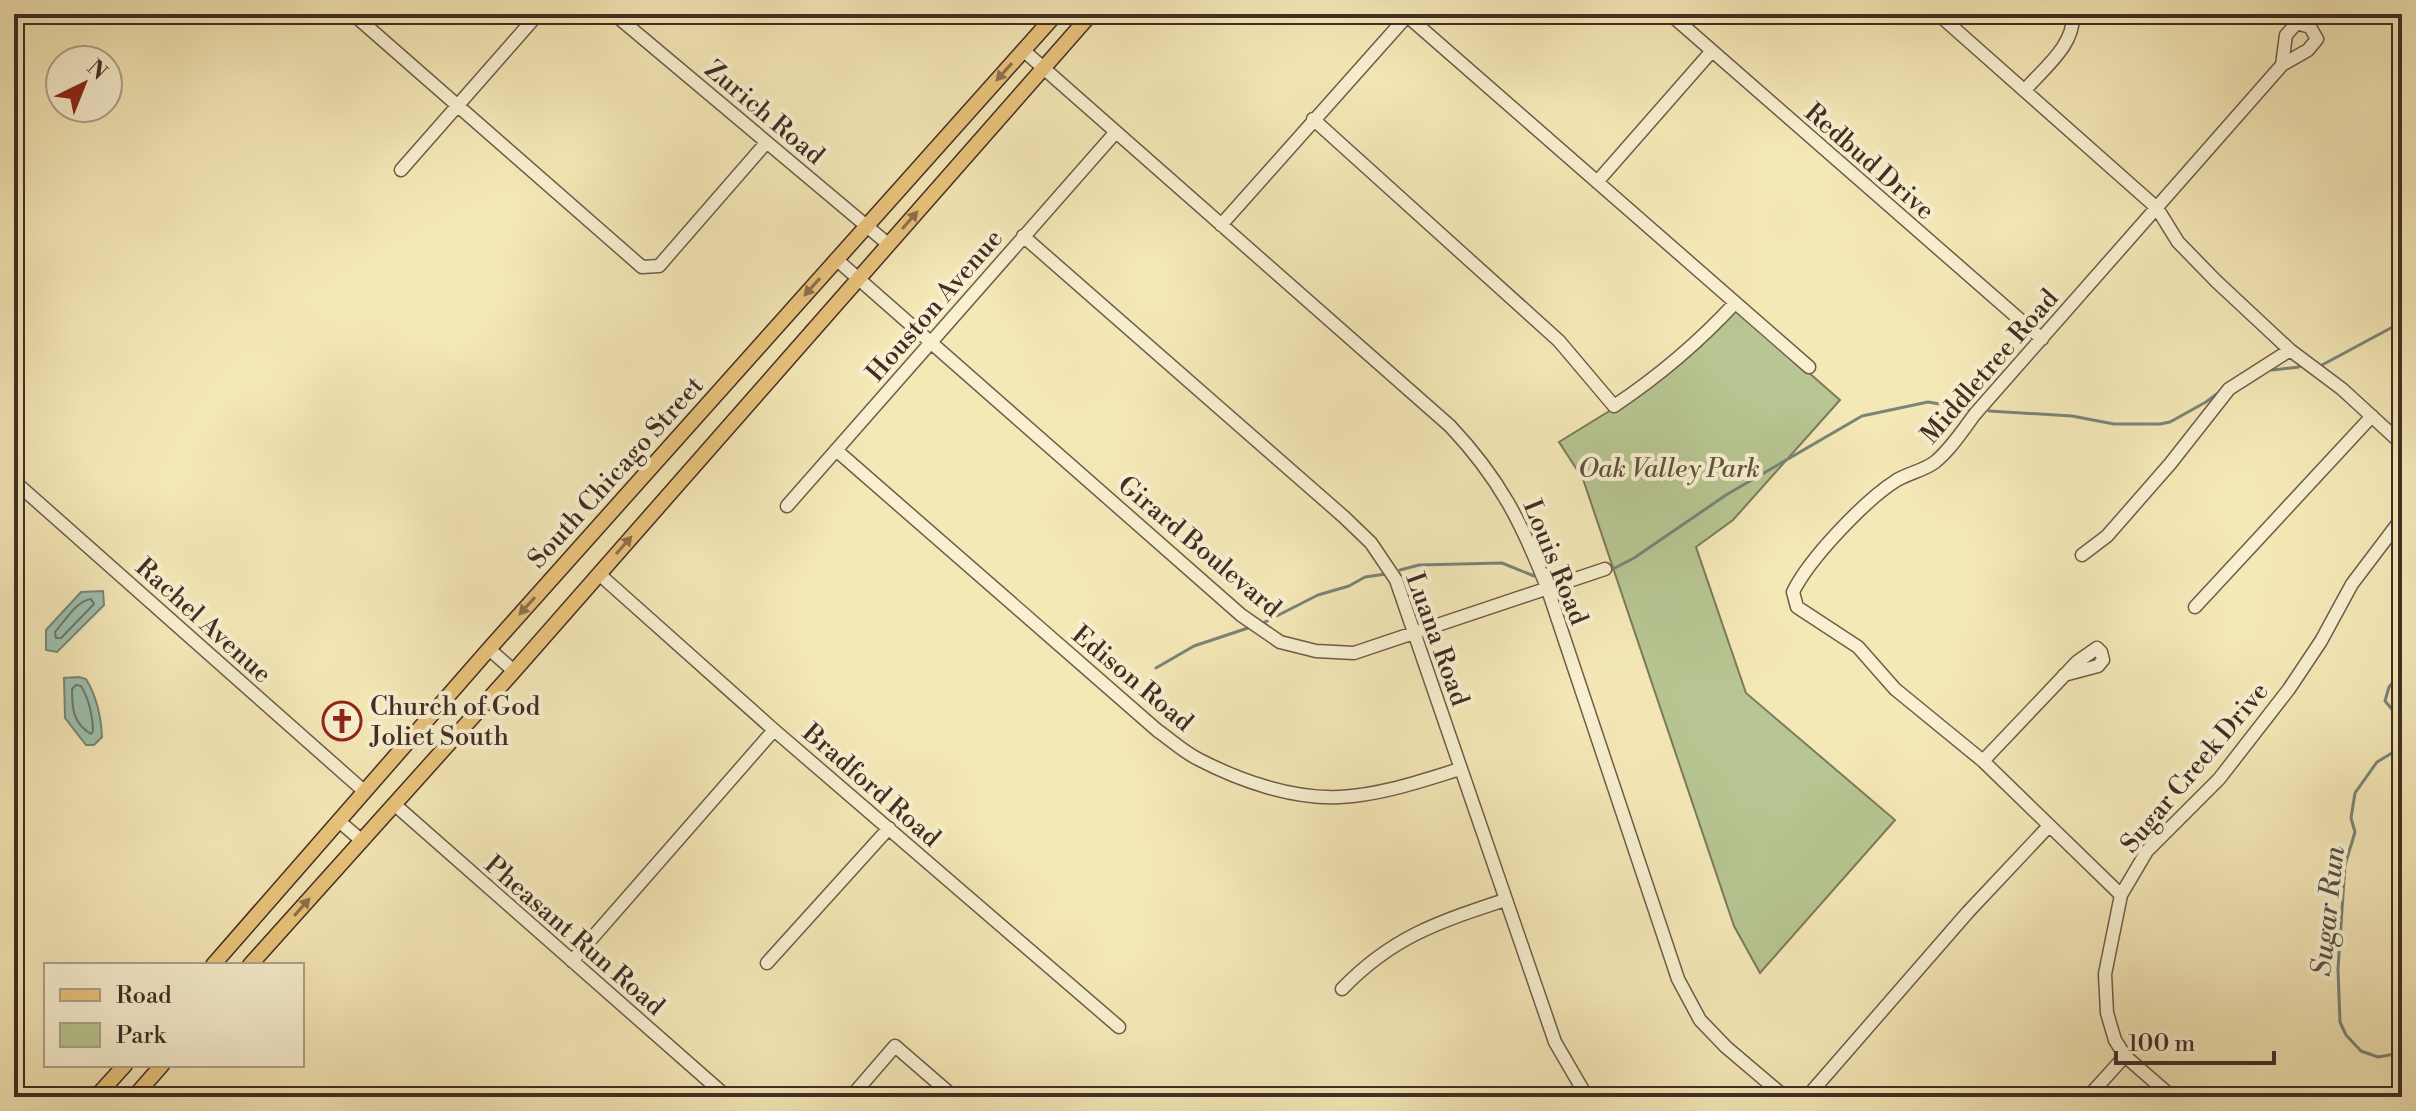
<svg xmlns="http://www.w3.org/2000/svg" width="2416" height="1111" font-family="'Libre Bodoni',serif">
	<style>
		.green { fill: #b7c692; stroke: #7c7a5c; stroke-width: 2 }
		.water { fill: #9cc0ae; stroke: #788578; stroke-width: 2 }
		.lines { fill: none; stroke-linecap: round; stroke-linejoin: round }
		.shore { stroke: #6e766a; stroke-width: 2 }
		.stream { stroke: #788578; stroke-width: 3 }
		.minor-casing { stroke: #6e5c4a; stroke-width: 15 }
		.major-casing { stroke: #412d26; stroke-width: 17 }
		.minor { stroke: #f8f0d0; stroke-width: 12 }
		.major { stroke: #eac47c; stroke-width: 14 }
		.oneway { fill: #8d714d }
		.labels { text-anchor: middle; stroke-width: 8; stroke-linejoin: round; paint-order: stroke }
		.street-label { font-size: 26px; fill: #412d26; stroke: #f8f0d0 }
		.park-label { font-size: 26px; font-style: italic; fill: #5e5341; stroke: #f8f0d0 }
		.poi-label { font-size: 26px; fill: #412d26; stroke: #f8f0d0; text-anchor: start }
		.water-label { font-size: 28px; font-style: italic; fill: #585248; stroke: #f8f0d0 }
	</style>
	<rect width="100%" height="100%" fill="#f5e8b7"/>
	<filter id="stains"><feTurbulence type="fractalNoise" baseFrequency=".0025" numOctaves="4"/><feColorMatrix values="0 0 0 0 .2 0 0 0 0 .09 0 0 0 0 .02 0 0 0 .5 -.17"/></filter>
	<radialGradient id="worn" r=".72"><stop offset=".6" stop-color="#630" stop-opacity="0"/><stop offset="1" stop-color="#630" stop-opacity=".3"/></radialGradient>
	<path class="green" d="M 1735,308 L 1840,400 L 1733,520 L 1696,547 L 1746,693 L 1895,820 L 1760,973 L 1734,926 L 1583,479 L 1559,442 L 1663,378 L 1701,346 Z"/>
	<path class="water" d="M 103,591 L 104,605 L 57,652 L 46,650 L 46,630 L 81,592 Z
		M 79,677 L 86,679 C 97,697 101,716 102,737 L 94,745 L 86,745 L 65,718 L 64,678 Z"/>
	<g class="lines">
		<path class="shore" d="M 91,599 L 94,604 L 61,638 L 56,638 L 55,632 C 65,621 76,601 91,599 Z
			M 76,685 L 81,686 C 89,699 93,717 93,731 L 91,734 C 73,723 72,709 72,689 Z"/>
		<path class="stream" d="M 2322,365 L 2402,322
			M 2272,370 L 2299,367
			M 1989,411 L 2072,416 L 2114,424 L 2160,424 L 2170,422 L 2206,402 L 2222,390
			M 2402,560 L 2397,573 L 2402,582
			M 1400,570 L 1419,565 L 1502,563 L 1534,576
			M 1609,571 L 1634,558 L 1726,495 L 1862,416 L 1928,402 L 1974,410
			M 1261,624 L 1318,595 L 1349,586 L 1365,577 L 1386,574
			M 1156,668 L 1194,646 L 1251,627
			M 2402,672 L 2389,687 L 2385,701 L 2402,721
			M 2402,747 L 2377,762 L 2355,793 L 2351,818 L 2355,832 L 2345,865 L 2338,969 L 2340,1022 L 2346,1035 L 2361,1051 L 2378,1057 L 2395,1054 L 2402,1048"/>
		<g class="minor-casing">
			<path id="minor" d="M 353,14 L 642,267 L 659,266 L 766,143
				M 614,14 L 888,244
				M 1405,14 L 1809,367
				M 1670,14 L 2042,339
				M 1938,14 L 2157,208 L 2178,242 L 2216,281 L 2290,350 L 2342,389 L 2402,444
				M 1023,50 L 1450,426 C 1500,479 1522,523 1548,590 L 1678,979 L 1700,1020 L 1726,1047 L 1785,1097
				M 2025,90 C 2044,68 2075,45 2073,14
				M 1313,119 L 1559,341 L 1614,406 C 1659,376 1698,343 1735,303
				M 401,170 L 538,14
				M 1597,182 L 1711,52
				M 1221,225 L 1407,16
				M 1023,236 L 1344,517 L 1371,543 L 1396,580 L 1555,1042 L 1587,1097
				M 836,259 L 1241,615 L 1280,642 L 1316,651 L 1354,653 L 1605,569
				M 836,450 L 1158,731 C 1171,740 1184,752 1198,759 C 1240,781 1292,799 1340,797 C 1381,795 1421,781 1460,769
				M 14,481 L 365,792
				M 787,506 L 1115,133
				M 2082,555 L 2107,536 L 2170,464 L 2229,389 L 2290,350
				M 599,574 L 774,730 L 1119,1027
				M 2195,607 L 2372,416
				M 489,649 L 514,671
				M 1983,761 L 2077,662 L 2097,648 L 2101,652 L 2103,660 L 2098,666 L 2064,675
				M 394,804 L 727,1097
				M 340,822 L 361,840
				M 2121,895 L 1983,761 L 1895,689 L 1858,647 L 1797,607 L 1793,592 C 1809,559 1865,500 1897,480 C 1909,473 1925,470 1935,462 C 1951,449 1963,430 1975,414 L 2282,65 L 2308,50 L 2317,39 L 2310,27 L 2297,23 L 2286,35 L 2282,65
				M 572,961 L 774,730
				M 767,963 L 889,828
				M 1342,989 C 1392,937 1438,922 1505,900
				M 851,1097 L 895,1046 L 954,1097
				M 1807,1097 L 1968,912 L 2048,827
				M 2088,1097 L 2125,1056
				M 2172,1097 L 2125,1056 L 2115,1040 L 2107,1013 L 2105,974 L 2121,895 L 2147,851 L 2219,779 L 2289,689 L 2321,641 L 2352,584 L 2402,518"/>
		</g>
		<g class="major-casing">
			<path id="major" d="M 213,965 L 489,649 L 1056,14
				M 250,965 L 514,671 L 1091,14
				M 96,1097 L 125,1065
				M 134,1097 L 162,1065"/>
		</g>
		<use href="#minor" class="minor"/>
		<use href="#major" class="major"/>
	</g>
	<defs><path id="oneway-solid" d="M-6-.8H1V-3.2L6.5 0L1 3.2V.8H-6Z" transform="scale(2)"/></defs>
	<g class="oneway">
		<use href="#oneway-solid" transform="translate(1004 72) rotate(132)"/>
		<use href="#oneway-solid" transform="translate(910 220) rotate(-49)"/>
		<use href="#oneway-solid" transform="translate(812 287) rotate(132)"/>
		<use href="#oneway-solid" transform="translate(624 545) rotate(-49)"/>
		<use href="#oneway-solid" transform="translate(527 606) rotate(132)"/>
		<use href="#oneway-solid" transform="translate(302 907) rotate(-49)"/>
	</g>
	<defs>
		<g id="church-ring" transform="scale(2)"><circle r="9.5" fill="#f8f0d0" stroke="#8f2418" stroke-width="1.5"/><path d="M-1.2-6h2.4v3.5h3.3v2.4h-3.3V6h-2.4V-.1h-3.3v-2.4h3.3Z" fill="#8f2418"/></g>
	</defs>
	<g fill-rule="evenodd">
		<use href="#church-ring" x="342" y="721"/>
	</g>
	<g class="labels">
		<g class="street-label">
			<text transform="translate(765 112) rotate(40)" y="9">Zurich Road</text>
			<text transform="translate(1870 161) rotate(41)" y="9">Redbud Drive</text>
			<text transform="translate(934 305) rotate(-49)" y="9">Houston Avenue</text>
			<text transform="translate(1989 366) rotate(-49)" y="9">Middletree Road</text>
			<text transform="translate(615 472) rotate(-48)" y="9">South Chicago Street</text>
			<text transform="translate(1200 546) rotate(40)" y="9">Girard Boulevard</text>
			<text transform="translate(1556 562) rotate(68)" y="9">Louis Road</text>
			<text transform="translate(204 620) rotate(42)" y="9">Rachel Avenue</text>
			<text transform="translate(1438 639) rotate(70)" y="9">Luana Road</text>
			<text transform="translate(1133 678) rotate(40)" y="9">Edison Road</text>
			<text transform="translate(2194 767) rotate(-50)" y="9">Sugar Creek Drive</text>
			<text transform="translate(872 785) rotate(41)" y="9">Bradford Road</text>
			<text transform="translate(575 935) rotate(41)" y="9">Pheasant Run Road</text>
		</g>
		<g class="park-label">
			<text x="1669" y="477">Oak Valley Park</text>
		</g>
		<g class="poi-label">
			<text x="370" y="715">Church of God<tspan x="370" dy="30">Joliet South</tspan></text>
		</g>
		<g class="water-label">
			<text transform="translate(2327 911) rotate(-84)" y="10">Sugar Run</text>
		</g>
	</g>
	<rect width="2416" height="1111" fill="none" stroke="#f5e8b7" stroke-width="48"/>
	<rect x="16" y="16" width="2384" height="1079" fill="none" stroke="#412d26" stroke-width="4"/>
	<rect x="24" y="24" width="2368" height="1063" fill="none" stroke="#412d26" stroke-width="2"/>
	<rect x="44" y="963" width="260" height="104" fill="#f8f0d0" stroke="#afa28c" stroke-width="2"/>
	<rect x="60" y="989" width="40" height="12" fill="#eac47c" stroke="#afa28c" stroke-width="2"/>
	<text x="116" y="1003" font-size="24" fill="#412d26">Road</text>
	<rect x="60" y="1023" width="40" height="24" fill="#b7c692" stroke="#afa28c" stroke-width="2"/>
	<text x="116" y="1043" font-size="24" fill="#412d26">Park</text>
	<g transform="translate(84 84) rotate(43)"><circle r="38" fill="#f8f0d0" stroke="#afa28c" stroke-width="2"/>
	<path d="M0-6L14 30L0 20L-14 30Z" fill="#8f2418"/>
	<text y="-12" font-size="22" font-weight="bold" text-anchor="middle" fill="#412d26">N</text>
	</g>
	<path d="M2116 1051v12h158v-12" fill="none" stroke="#412d26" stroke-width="4"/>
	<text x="2128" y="1051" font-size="24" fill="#412d26" stroke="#f8f0d0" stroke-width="6" paint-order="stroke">100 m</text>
	<rect width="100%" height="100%" filter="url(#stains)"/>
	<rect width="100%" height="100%" fill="url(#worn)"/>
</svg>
